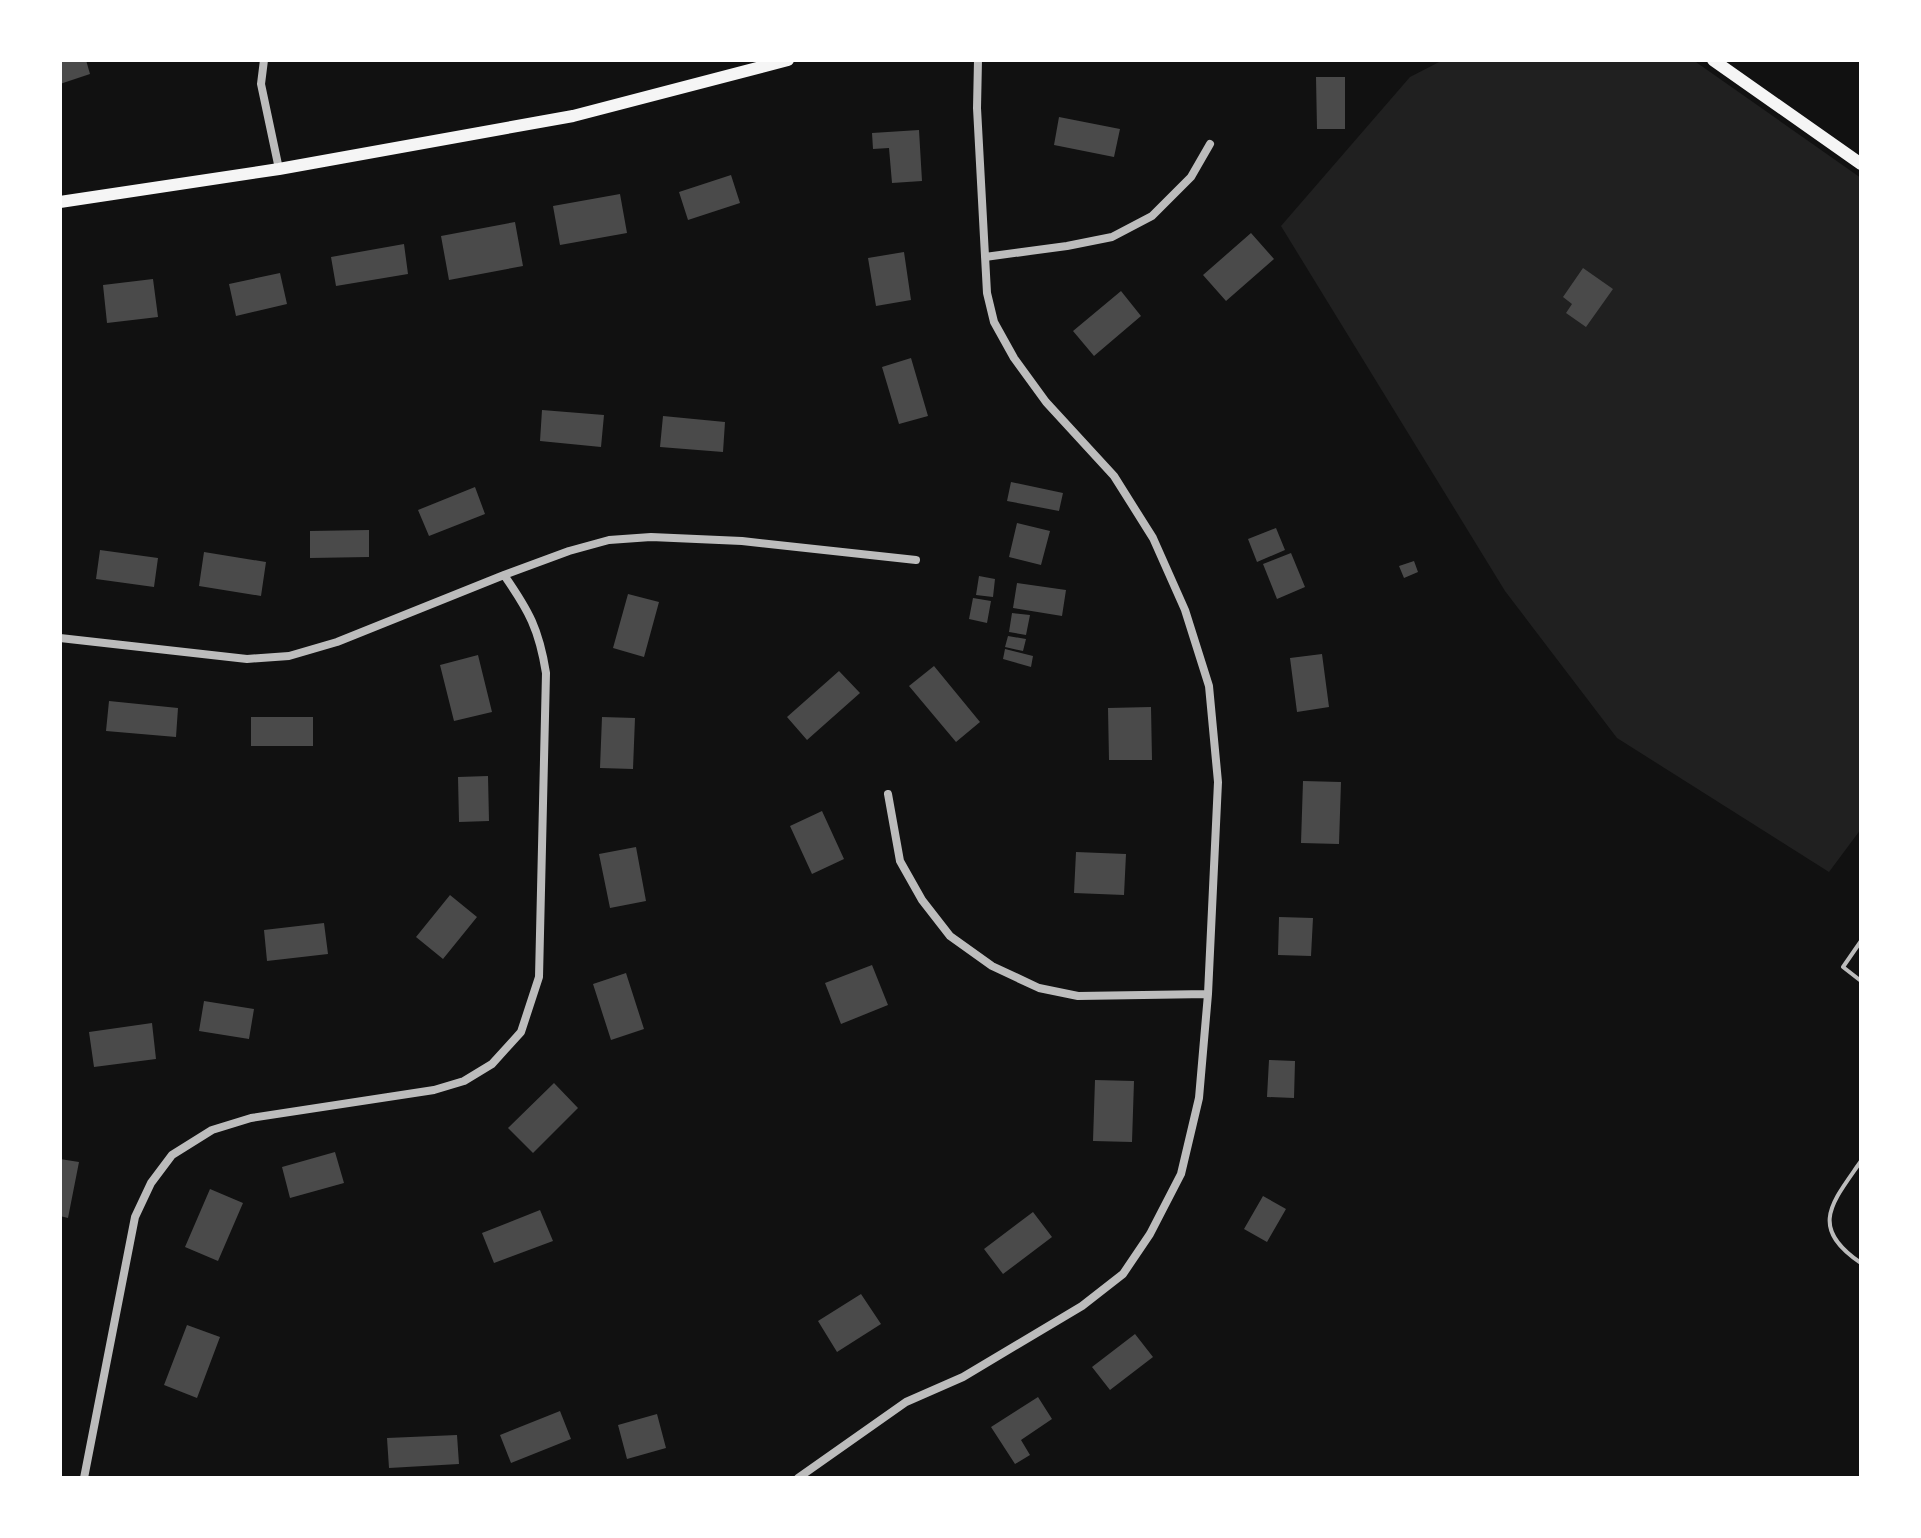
<svg xmlns="http://www.w3.org/2000/svg" width="1921" height="1538" font-family="'Asap Condensed',sans-serif">
	<style>
		.green { fill: #202020 }
		.building { fill: #4a4a4a }
		.lines { fill: none; stroke-linecap: round; stroke-linejoin: round }
		.service { stroke: #bcbcbc; stroke-width: 4 }
		.minor { stroke: #bcbcbc; stroke-width: 8 }
		.secondary { stroke: #f5f5f5; stroke-width: 12 }
	</style>
	<rect width="100%" height="100%" fill="#111"/>
	<path class="green" d="M 1443,60 L 1693,60 L 1861,178 L 1861,829 L 1829,872 L 1617,738 L 1505,591 L 1281,226 L 1410,77 Z"/>
	<path class="building" d="M 60,60 L 86,60 L 90,74 L 60,84 Z
		M 1316,77 L 1345,77 L 1345,129 L 1317,129 Z
		M 1059,117 L 1120,129 L 1114,157 L 1054,145 Z
		M 919,130 L 922,181 L 892,183 L 889,148 L 873,149 L 872,133 Z
		M 731,175 L 740,203 L 688,220 L 679,192 Z
		M 620,194 L 627,233 L 560,245 L 553,206 Z
		M 515,222 L 523,266 L 449,280 L 441,236 Z
		M 1251,233 L 1274,259 L 1226,301 L 1203,275 Z
		M 404,244 L 408,274 L 336,286 L 331,257 Z
		M 904,252 L 911,300 L 876,306 L 868,258 Z
		M 1583,268 L 1613,289 L 1586,327 L 1566,313 L 1572,304 L 1563,297 Z
		M 280,273 L 287,304 L 236,316 L 229,284 Z
		M 153,279 L 158,317 L 107,323 L 103,285 Z
		M 1121,291 L 1141,316 L 1094,356 L 1073,331 Z
		M 911,358 L 928,416 L 899,424 L 882,367 Z
		M 542,410 L 604,415 L 601,447 L 540,441 Z
		M 663,416 L 725,422 L 723,452 L 660,447 Z
		M 1011,482 L 1063,493 L 1059,511 L 1007,501 Z
		M 475,487 L 485,514 L 429,536 L 418,510 Z
		M 1017,523 L 1050,531 L 1041,565 L 1009,557 Z
		M 1276,528 L 1285,550 L 1257,562 L 1248,539 Z
		M 369,530 L 369,557 L 310,558 L 310,531 Z
		M 100,550 L 158,558 L 154,587 L 96,579 Z
		M 204,552 L 266,562 L 261,596 L 199,586 Z
		M 1291,553 L 1305,587 L 1277,599 L 1263,564 Z
		M 1414,561 L 1418,572 L 1404,578 L 1399,566 Z
		M 979,576 L 995,579 L 993,597 L 976,595 Z
		M 1017,583 L 1066,590 L 1062,616 L 1013,608 Z
		M 628,594 L 659,602 L 644,657 L 613,648 Z
		M 973,598 L 991,601 L 987,623 L 969,619 Z
		M 1012,613 L 1030,615 L 1026,635 L 1009,632 Z
		M 1008,636 L 1026,639 L 1023,651 L 1005,647 Z
		M 1005,649 L 1033,656 L 1031,667 L 1003,659 Z
		M 1322,654 L 1329,707 L 1297,712 L 1290,658 Z
		M 478,655 L 492,712 L 454,721 L 440,665 Z
		M 934,666 L 980,722 L 956,742 L 909,686 Z
		M 839,671 L 860,693 L 807,740 L 787,717 Z
		M 109,701 L 178,708 L 176,737 L 106,731 Z
		M 1151,707 L 1152,760 L 1109,760 L 1108,708 Z
		M 251,717 L 313,717 L 313,746 L 251,746 Z
		M 602,717 L 635,718 L 633,769 L 600,768 Z
		M 488,776 L 489,821 L 459,822 L 458,777 Z
		M 1303,781 L 1341,782 L 1339,844 L 1301,843 Z
		M 822,811 L 844,859 L 812,874 L 790,826 Z
		M 636,847 L 646,901 L 610,908 L 599,854 Z
		M 1076,852 L 1126,854 L 1124,895 L 1074,893 Z
		M 450,895 L 477,917 L 443,959 L 416,937 Z
		M 1279,917 L 1313,918 L 1311,956 L 1278,955 Z
		M 324,923 L 328,954 L 267,961 L 264,930 Z
		M 872,965 L 888,1005 L 841,1024 L 825,983 Z
		M 626,973 L 644,1029 L 611,1040 L 593,984 Z
		M 204,1001 L 254,1009 L 249,1039 L 199,1031 Z
		M 152,1023 L 156,1059 L 94,1067 L 89,1032 Z
		M 1269,1060 L 1295,1061 L 1294,1098 L 1267,1097 Z
		M 1095,1080 L 1134,1081 L 1132,1142 L 1093,1141 Z
		M 554,1083 L 578,1108 L 533,1153 L 508,1128 Z
		M 335,1152 L 344,1183 L 290,1198 L 282,1167 Z
		M 60,1159 L 79,1162 L 68,1218 L 60,1216 Z
		M 210,1189 L 243,1203 L 218,1261 L 185,1247 Z
		M 1263,1196 L 1286,1209 L 1267,1242 L 1244,1229 Z
		M 540,1210 L 553,1241 L 494,1263 L 482,1233 Z
		M 1033,1212 L 1052,1237 L 1003,1274 L 984,1249 Z
		M 861,1294 L 881,1324 L 837,1352 L 818,1321 Z
		M 187,1325 L 220,1337 L 197,1398 L 164,1385 Z
		M 1135,1334 L 1153,1357 L 1110,1390 L 1092,1367 Z
		M 1038,1397 L 1052,1419 L 1021,1440 L 1030,1455 L 1015,1464 L 991,1427 Z
		M 560,1411 L 571,1439 L 511,1463 L 500,1435 Z
		M 657,1414 L 666,1448 L 627,1459 L 618,1425 Z
		M 457,1435 L 459,1464 L 389,1468 L 387,1438 Z"/>
	<g class="lines">
		<path class="service" d="M 1861,941 L 1843,967 L 1861,981
			M 1861,1161 C 1832,1203 1808,1227 1861,1263"/>
		<path class="minor" d="M 264,60 L 261,84 L 279,169
			M 985,257 L 1067,246 L 1112,237 L 1152,216 L 1191,177 L 1210,144
			M 60,638 L 247,659 L 289,656 L 337,642 L 504,575 L 569,551 L 609,540 L 651,537 L 742,541 L 916,560
			M 888,794 L 900,861 L 922,900 L 950,936 L 992,966 L 1039,988 L 1078,996 L 1208,994
			M 84,1478 L 135,1217 L 151,1183 L 172,1155 L 212,1130 L 251,1118 L 434,1090 L 464,1081 L 492,1064 L 521,1032 L 539,977 L 546,673 C 539,629 529,611 504,575
			M 798,1478 L 906,1402 L 963,1377 L 1082,1306 L 1123,1274 L 1150,1234 L 1181,1174 L 1199,1098 L 1208,994 L 1218,782 L 1209,686 L 1185,610 L 1153,538 L 1114,476 L 1046,402 L 1014,358 L 994,322 L 987,293 L 977,108 L 978,60"/>
		<path class="secondary" d="M 1713,60 L 1861,164
			M 60,202 L 279,169 L 573,116 L 788,60"/>
	</g>
	<rect width="1921" height="1538" fill="none" stroke="#ffffff" stroke-width="124"/>
</svg>
